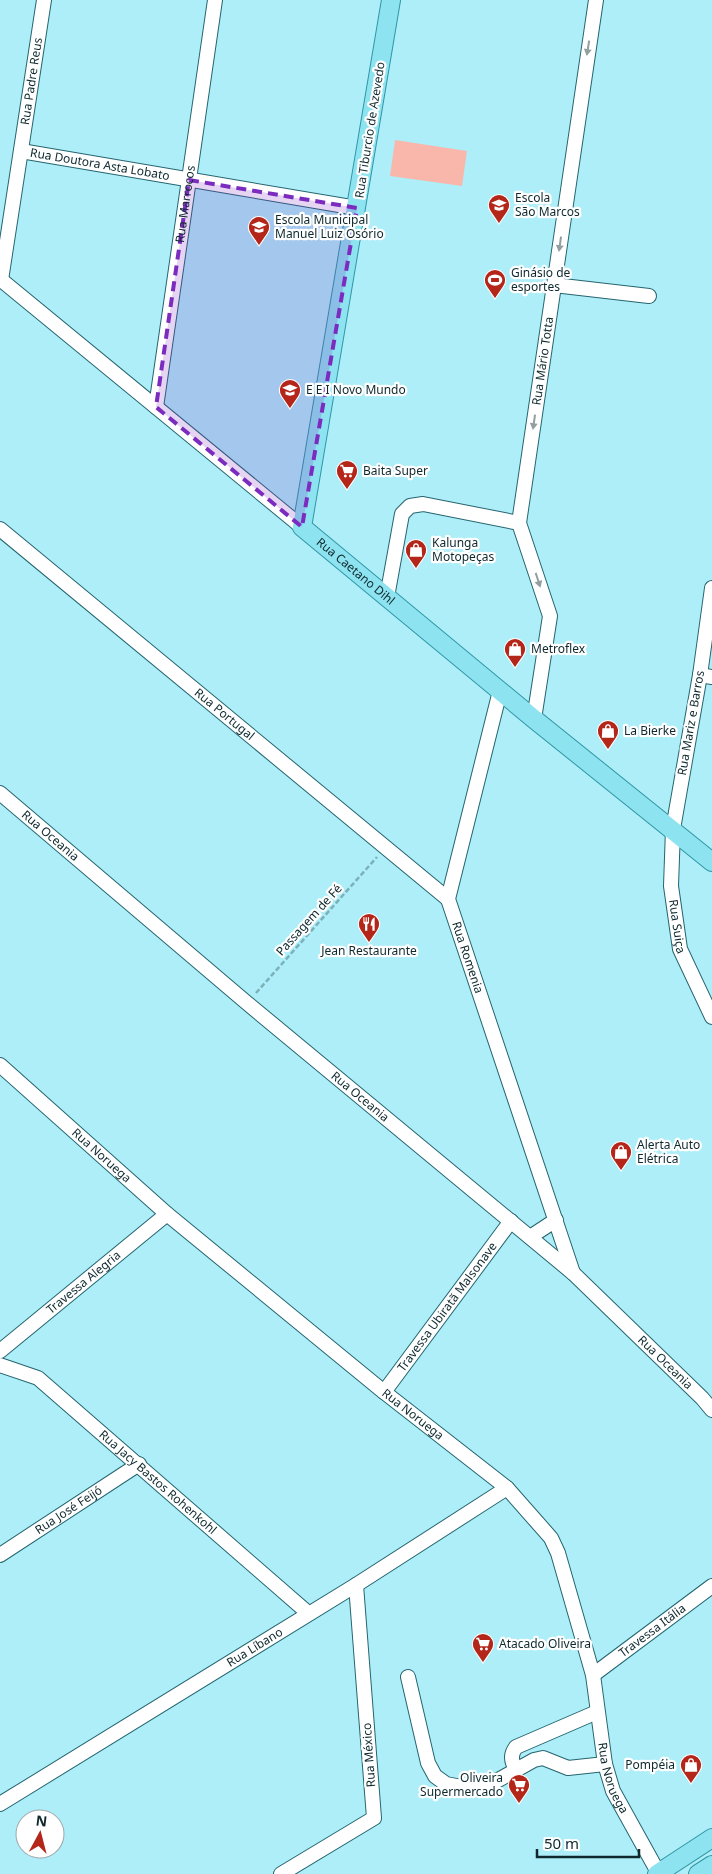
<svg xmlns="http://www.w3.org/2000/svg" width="712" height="1874" font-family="'Noto Sans',sans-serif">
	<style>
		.green { fill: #f9b7ac }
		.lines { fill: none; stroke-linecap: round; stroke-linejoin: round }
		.minor-casing { stroke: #25656f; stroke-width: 16 }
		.major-casing { stroke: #3096a5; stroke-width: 20 }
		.path { stroke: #7cb1ba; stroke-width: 2.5; stroke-dasharray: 5 2.5; stroke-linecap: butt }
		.minor { stroke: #fff; stroke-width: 14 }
		.major { stroke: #8ee3f0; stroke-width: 18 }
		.oneway { fill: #939ea0 }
		.marked { fill: #7b2cbf; fill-opacity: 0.2; stroke: #7b2cbf; stroke-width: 4; stroke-dasharray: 10 6; stroke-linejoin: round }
		.labels { text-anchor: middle; stroke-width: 4.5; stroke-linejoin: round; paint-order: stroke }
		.street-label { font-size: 12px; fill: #0e282d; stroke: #fff }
		.poi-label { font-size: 12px; fill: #0e282d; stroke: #fff; text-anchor: start }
	</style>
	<rect width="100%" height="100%" fill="#aeeef9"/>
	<path class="green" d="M 395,140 L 467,151 L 462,186 L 390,176 Z"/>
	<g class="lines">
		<g class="minor-casing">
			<g id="minor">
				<path id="s1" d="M 21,151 L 357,208"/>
				<path d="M 0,279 L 302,527"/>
				<path id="s2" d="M 1,280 L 44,0"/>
				<path d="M 554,285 L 649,296"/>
				<path id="s3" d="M 156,407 L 215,0"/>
				<path id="s4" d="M 0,529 L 448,899"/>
				<path id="s5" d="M 712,588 L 700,675 L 673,829 L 671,886 L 680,949 L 712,1017"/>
				<path d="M 387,597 L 402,514 L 410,506 L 423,504 L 519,523"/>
				<path d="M 700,675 L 712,677"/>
				<path id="s6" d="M 500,691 L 448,899 L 573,1273"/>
				<path id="s7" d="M 534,719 L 550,616 L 519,523 L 596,0"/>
				<path id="s8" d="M 0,793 L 247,1003 L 573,1273 L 702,1398 L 712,1410"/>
				<path id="s9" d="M 0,1065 L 167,1214 L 384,1392 L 507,1488 L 551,1538 L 558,1553 L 593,1675 L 605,1764 L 613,1791 L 659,1874"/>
				<path d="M 530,1237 L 556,1220"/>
				<path id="s10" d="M 0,1351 L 167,1214"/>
				<path id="s11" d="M 0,1365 L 38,1378 L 308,1613"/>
				<path id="s12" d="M 384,1392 L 511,1221"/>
				<path id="s13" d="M 0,1555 L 139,1464"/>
				<path id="s14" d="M 593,1675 L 712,1586"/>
				<path d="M 408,1677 L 428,1763 L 435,1776 L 446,1784 L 462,1787 L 477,1788 L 491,1784 L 534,1760 L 543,1758 L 568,1768 L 605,1764"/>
				<path d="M 517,1770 C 511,1762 510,1755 516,1747 L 597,1712"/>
				<path id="s15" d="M 0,1804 L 356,1585 L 507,1488"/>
				<path d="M 281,1874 L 374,1818 L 356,1585"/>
			</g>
		</g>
		<g class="major-casing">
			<g id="major">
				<path id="s16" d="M 391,0 L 302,527 L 534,719 L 712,862"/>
				<path d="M 657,1874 L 712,1838"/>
				<path d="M 698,1874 L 712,1865"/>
			</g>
		</g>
		<path class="path" d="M 256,993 L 377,857"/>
		<use href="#minor" class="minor"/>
		<use href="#major" class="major"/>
	</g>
	<defs><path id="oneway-solid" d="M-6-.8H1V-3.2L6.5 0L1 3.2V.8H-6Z" transform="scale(1.25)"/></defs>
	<g class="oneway">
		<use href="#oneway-solid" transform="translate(588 48) rotate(99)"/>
		<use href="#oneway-solid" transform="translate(560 244) rotate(98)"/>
		<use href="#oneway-solid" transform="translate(534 422) rotate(98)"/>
		<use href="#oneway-solid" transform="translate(538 580) rotate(72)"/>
	</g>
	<path class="marked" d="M 189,180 L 357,208 L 302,527 L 156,407 Z"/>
	<defs>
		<g id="school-pin" transform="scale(1.125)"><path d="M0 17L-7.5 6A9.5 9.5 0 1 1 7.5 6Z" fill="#b42619" stroke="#fff"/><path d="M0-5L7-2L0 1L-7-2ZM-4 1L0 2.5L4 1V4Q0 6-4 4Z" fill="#fff"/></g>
		<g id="stadium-pin" transform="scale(1.125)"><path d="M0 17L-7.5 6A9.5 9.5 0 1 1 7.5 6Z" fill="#b42619" stroke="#fff"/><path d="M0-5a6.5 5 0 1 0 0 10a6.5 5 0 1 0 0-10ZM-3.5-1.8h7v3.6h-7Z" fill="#fff"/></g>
		<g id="supermarket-pin" transform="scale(1.125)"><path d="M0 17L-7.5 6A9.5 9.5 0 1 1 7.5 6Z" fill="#b42619" stroke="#fff"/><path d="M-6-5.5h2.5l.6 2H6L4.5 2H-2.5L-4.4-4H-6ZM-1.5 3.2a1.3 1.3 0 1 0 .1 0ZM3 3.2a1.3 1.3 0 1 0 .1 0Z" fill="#fff"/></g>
		<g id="shop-pin" transform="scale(1.125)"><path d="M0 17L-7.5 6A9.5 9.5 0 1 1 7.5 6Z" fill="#b42619" stroke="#fff"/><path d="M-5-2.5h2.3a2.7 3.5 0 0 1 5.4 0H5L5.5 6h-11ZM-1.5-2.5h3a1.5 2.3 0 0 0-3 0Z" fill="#fff"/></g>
		<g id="restaurant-pin" transform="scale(1.125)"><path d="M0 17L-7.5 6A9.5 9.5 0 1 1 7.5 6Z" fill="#b42619" stroke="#fff"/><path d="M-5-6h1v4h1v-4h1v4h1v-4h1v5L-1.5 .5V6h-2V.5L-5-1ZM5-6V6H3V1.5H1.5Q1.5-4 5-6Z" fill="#fff"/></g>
	</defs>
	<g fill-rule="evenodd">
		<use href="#school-pin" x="499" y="205"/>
		<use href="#school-pin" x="259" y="227"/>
		<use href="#stadium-pin" x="495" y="280"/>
		<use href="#school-pin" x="290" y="390"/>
		<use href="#supermarket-pin" x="347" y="471"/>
		<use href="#shop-pin" x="416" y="550"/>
		<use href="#shop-pin" x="515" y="649"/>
		<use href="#shop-pin" x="608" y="731"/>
		<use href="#restaurant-pin" x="369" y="924"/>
		<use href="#shop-pin" x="621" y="1152"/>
		<use href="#supermarket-pin" x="483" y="1644"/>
		<use href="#shop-pin" x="691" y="1765"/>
		<use href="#supermarket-pin" x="519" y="1785"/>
	</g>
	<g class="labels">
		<g class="street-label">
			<text dy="4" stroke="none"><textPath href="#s2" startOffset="201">Rua Padre Reus</textPath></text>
			<text transform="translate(370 130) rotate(-81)" y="4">Rua Tiburcio de Azevedo</text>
			<text dy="4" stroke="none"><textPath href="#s1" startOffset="80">Rua Doutora Asta Lobato</textPath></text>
			<text dy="4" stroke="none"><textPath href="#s3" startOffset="205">Rua Marrocos</textPath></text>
			<text dy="4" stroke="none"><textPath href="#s7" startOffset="366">Rua Mário Totta</textPath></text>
			<text dy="4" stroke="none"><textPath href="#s16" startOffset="604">Rua Caetano Dihl</textPath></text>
			<text dy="4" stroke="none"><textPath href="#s4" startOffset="291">Rua Portugal</textPath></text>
			<text transform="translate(691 723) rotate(-80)" y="4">Rua Mariz e Barros</text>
			<text dy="4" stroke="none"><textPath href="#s8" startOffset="66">Rua Oceania</textPath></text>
			<text transform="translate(309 920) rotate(-48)" y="4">Passagem de Fé</text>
			<text dy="4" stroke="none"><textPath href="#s5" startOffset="342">Rua Suiça</textPath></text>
			<text dy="4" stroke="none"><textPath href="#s6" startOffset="276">Rua Romenia</textPath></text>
			<text dy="4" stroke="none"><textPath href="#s8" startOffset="471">Rua Oceania</textPath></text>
			<text dy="4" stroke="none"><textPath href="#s9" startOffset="136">Rua Noruega</textPath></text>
			<text dy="4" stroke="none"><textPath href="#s10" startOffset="108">Travessa Alegria</textPath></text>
			<text dy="4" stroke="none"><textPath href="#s12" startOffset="106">Travessa Ubiratã Malsonave</textPath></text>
			<text dy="4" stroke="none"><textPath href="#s8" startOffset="876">Rua Oceania</textPath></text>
			<text dy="4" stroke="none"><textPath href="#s9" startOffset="541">Rua Noruega</textPath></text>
			<text dy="4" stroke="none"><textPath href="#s11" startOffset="199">Rua Jacy Bastos Rohenkohl</textPath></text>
			<text dy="4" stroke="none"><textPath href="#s13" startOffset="82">Rua José Feijó</textPath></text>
			<text dy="4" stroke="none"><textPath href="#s14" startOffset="74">Travessa Itália</textPath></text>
			<text dy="4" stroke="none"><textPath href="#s15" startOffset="299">Rua Líbano</textPath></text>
			<text transform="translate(369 1755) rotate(-94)" y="4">Rua México</text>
			<text dy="4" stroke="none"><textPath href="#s9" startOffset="976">Rua Noruega</textPath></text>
		</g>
		<g class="poi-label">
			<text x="515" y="202">Escola<tspan x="515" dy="14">São Marcos</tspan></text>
			<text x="275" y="224">Escola Municipal<tspan x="275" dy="14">Manuel Luiz Osório</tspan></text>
			<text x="511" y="277">Ginásio de<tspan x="511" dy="14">esportes</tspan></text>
			<text x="306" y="394">E E I Novo Mundo</text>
			<text x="363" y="475">Baita Super</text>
			<text x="432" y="547">Kalunga<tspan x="432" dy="14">Motopeças</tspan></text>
			<text x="531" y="653">Metroflex</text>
			<text x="624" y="735">La Bierke</text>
			<text x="369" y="955" text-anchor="middle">Jean Restaurante</text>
			<text x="637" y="1149">Alerta Auto<tspan x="637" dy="14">Elétrica</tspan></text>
			<text x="499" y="1648">Atacado Oliveira</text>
			<text x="675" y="1769" text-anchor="end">Pompéia</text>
			<text x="503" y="1782" text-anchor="end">Oliveira<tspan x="503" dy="14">Supermercado</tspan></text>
		</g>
	</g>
	<g transform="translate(40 1834) rotate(7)"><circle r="24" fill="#ffffff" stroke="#9fa9ab"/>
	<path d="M0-4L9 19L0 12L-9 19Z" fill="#b42619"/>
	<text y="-8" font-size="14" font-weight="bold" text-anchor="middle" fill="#0e282d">N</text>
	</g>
	<path d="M537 1849v8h102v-8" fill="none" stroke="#0e282d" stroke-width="2.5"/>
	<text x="544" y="1849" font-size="15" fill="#0e282d" stroke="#ffffff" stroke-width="4" paint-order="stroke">50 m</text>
</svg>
